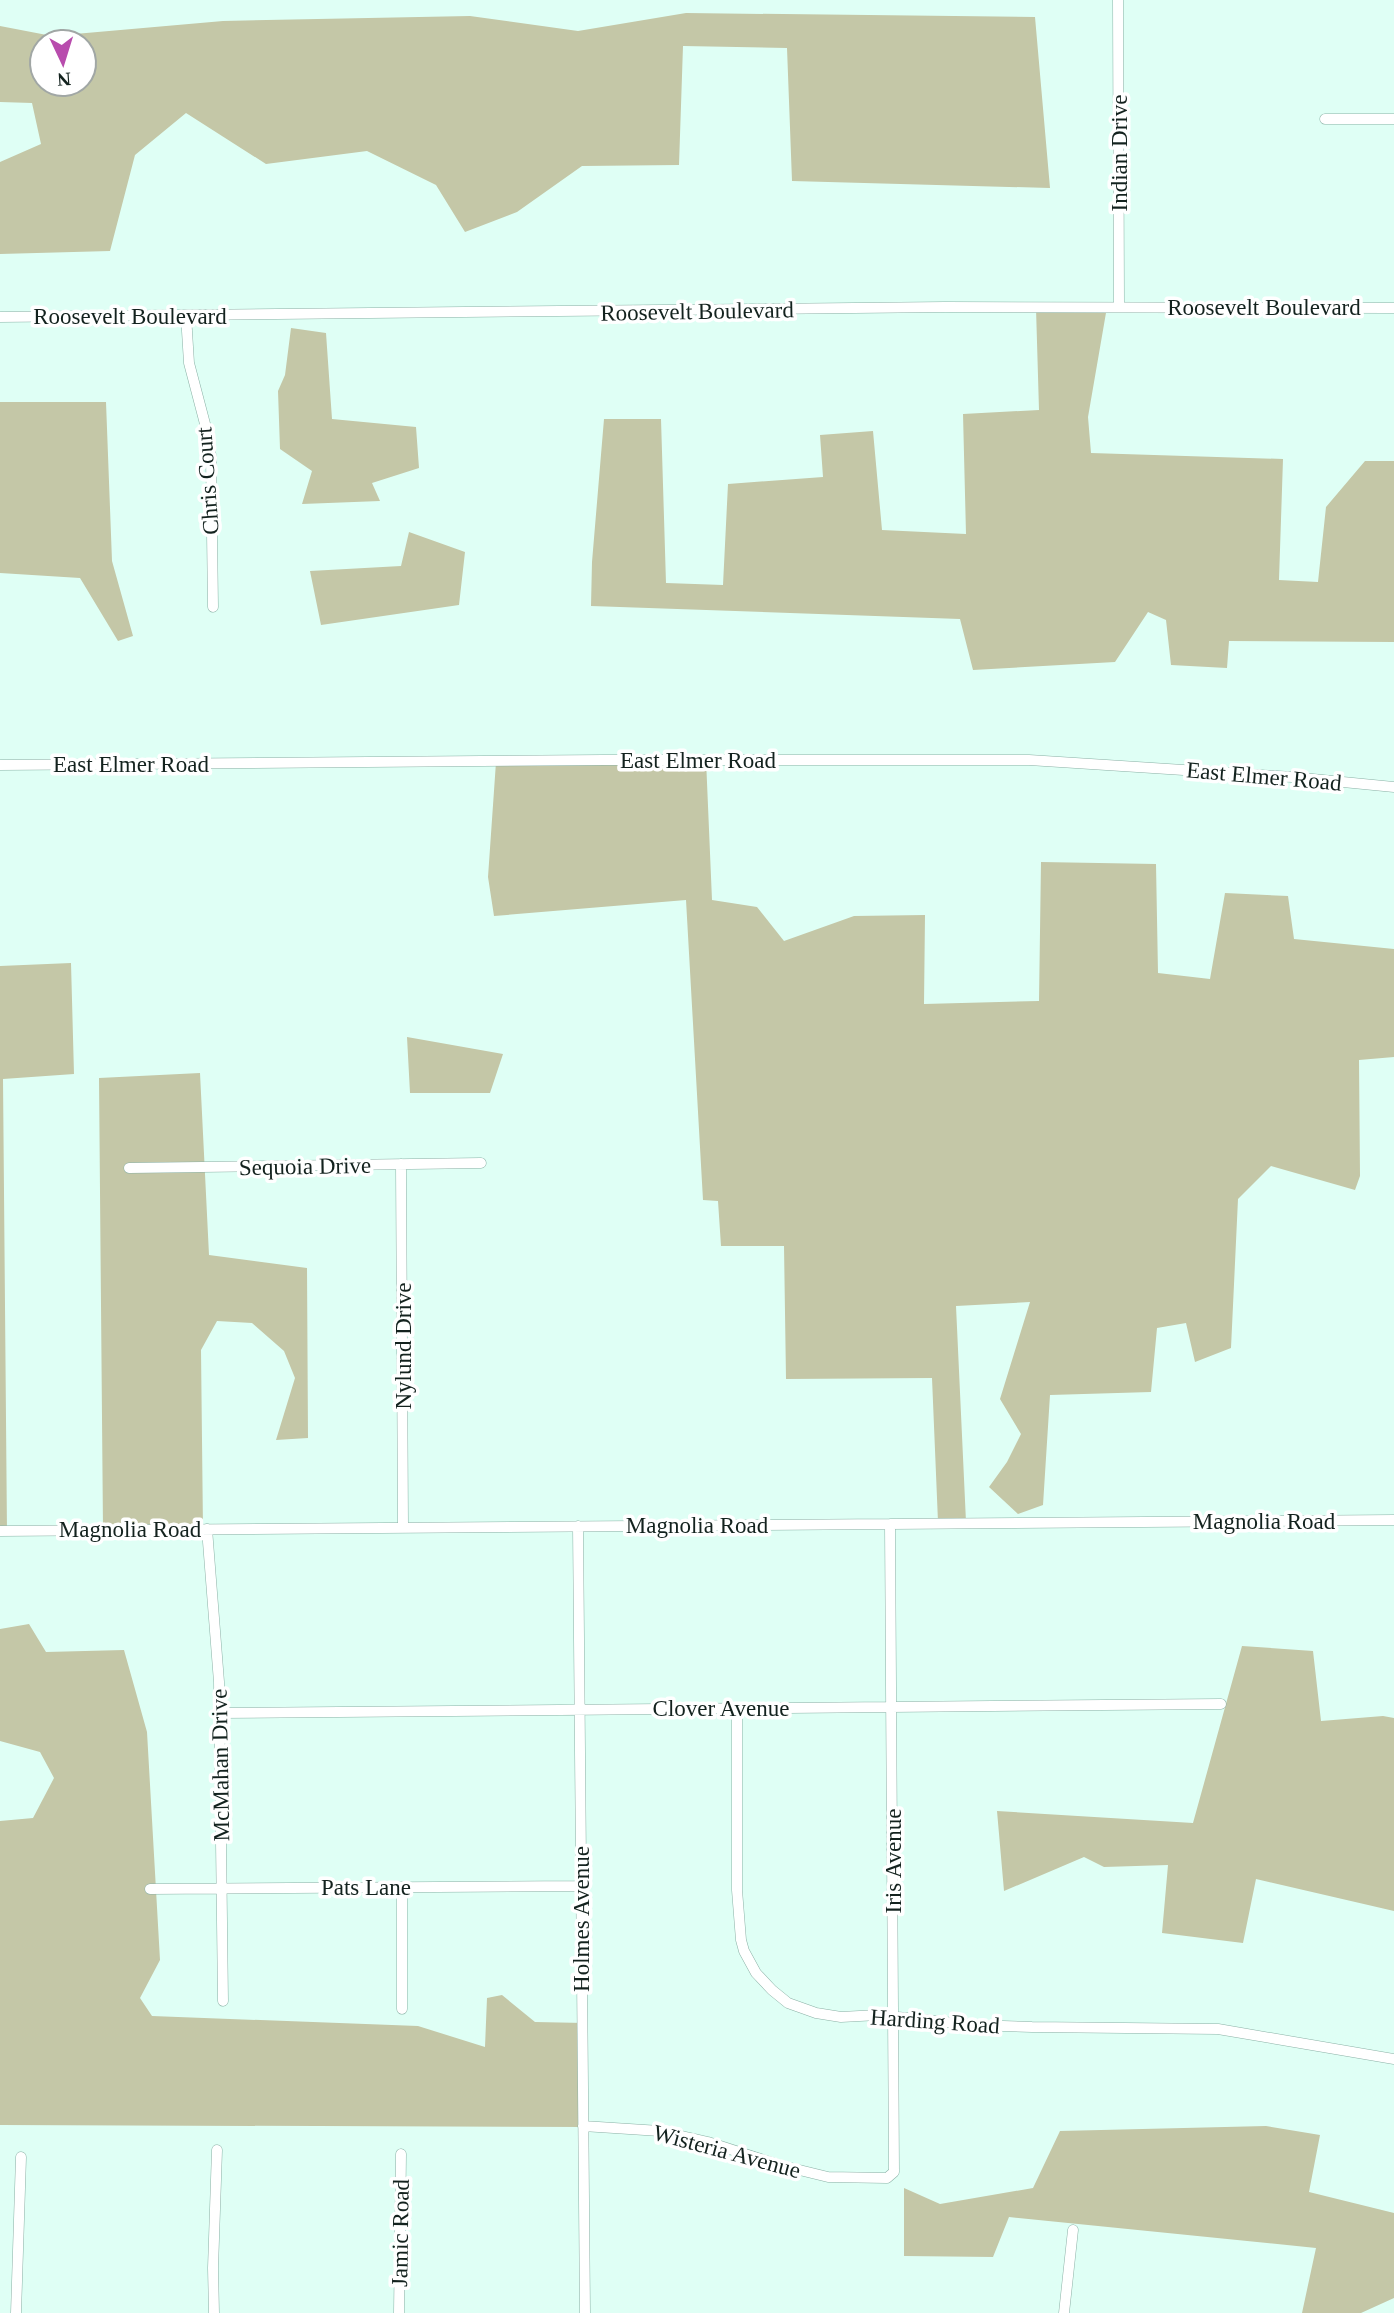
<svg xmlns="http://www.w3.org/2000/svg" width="1394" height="2313" font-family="Georgia,serif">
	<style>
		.green { fill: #c4c7a7; fill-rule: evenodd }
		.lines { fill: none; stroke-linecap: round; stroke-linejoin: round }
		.street-casing { stroke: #8bb1a6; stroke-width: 11 }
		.street { stroke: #fff; stroke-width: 10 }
		.labels { text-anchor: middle; stroke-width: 7; stroke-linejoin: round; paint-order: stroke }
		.street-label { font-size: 23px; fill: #13221e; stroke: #fff }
	</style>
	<rect width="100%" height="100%" fill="#dffff5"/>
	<path class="green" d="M 686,13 L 1035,17 L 1050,188 L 792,181 L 787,48 L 683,46 L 679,165 L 582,166 L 517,212 L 465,232 L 436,185 L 367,151 L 266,164 L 186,113 L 135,155 L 110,251 L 0,254 L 0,162 L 41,144 L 32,103 L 0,102 L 0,26 L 52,36 L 223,21 L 470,16 L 578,31 ZM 42,42 L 84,42 L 84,84 L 42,84 Z
		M 1107,307 L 1088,417 L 1091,453 L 1283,459 L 1279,580 L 1318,582 L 1326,507 L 1365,461 L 1394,461 L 1394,642 L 1229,641 L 1227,668 L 1171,665 L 1166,620 L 1148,612 L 1115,662 L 973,670 L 960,619 L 591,606 L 592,562 L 604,419 L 661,419 L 666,583 L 723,585 L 728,484 L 823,477 L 820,435 L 873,431 L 882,530 L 966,534 L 963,414 L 1039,410 L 1036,308 Z
		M 291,328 L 326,333 L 332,419 L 416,427 L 419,468 L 372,483 L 380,501 L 302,504 L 312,471 L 280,449 L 278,391 L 285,375 Z
		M 0,402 L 106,402 L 112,561 L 133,636 L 118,641 L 80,578 L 0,573 Z
		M 409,532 L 465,552 L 459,605 L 321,625 L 310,571 L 401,566 Z
		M 706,759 L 712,900 L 757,907 L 784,941 L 854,916 L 925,915 L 924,1004 L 1039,1001 L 1041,862 L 1156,864 L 1158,973 L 1210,979 L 1225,893 L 1288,896 L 1294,939 L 1394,949 L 1394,1057 L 1359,1060 L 1360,1176 L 1355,1190 L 1271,1166 L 1238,1199 L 1231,1348 L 1195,1362 L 1186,1323 L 1157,1328 L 1151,1392 L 1050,1395 L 1043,1505 L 1018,1514 L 989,1487 L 1007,1462 L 1021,1434 L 1000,1399 L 1030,1302 L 956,1306 L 966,1522 L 938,1522 L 932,1378 L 786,1379 L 784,1246 L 721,1246 L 718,1201 L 703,1200 L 686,900 L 494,916 L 488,877 L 496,762 Z
		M 71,963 L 74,1074 L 3,1079 L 7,1532 L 0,1532 L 0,966 Z
		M 407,1037 L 503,1054 L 490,1093 L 410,1093 Z
		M 200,1073 L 209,1255 L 307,1268 L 308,1438 L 276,1440 L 295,1378 L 284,1351 L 252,1323 L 217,1321 L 201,1350 L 203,1529 L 103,1530 L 99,1078 Z
		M 29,1624 L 46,1652 L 124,1650 L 147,1732 L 160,1960 L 140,1998 L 152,2016 L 418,2026 L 485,2047 L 487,1998 L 502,1995 L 535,2022 L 585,2023 L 585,2127 L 0,2125 L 0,1821 L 33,1818 L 54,1778 L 40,1752 L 0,1741 L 0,1629 Z
		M 1242,1646 L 1313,1651 L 1321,1721 L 1383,1716 L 1394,1718 L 1394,1911 L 1256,1879 L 1243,1943 L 1162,1933 L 1168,1865 L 1104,1867 L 1084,1857 L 1004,1891 L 997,1811 L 1193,1823 Z
		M 1266,2126 L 1320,2135 L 1309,2192 L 1394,2213 L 1394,2298 L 1361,2313 L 1302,2313 L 1316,2248 L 1009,2217 L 993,2257 L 904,2256 L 904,2188 L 940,2204 L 1033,2188 L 1060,2131 Z"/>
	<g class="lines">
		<g class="street-casing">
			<path id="street" d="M 1118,0 L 1119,306
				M 1325,119 L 1394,119
				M 186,315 L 189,363 L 209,439 L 211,457 L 213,607
				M 0,317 L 945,307 L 1394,308
				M 0,765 L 604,760 L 1029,760 L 1292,777 L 1394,787
				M 401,1164 L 403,1527
				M 129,1168 L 481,1163
				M 578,1526 L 585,2313
				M 207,1529 L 219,1682 L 223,2001
				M 0,1531 L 1394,1520
				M 737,1708 L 737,1890 L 741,1940 L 744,1951 L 756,1973 L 772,1990 L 788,2003 L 816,2013 L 841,2017 L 878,2015 L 974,2025 L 1032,2027 L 1218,2029 L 1394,2059
				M 220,1713 L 1221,1704
				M 150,1889 L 581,1886
				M 402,2009 L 402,1887
				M 583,2126 L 660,2131 L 708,2142 L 779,2165 L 828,2177 L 887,2178 L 894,2172 L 890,1524
				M 16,2313 L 21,2157
				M 214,2313 L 213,2268 L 217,2150
				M 399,2313 L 401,2154
				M 1064,2313 L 1073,2230"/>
		</g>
		<use href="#street" class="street"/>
	</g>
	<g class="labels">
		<g class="street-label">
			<text transform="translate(1119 153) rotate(-90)" y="8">Indian Drive</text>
			<text x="1264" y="315">Roosevelt Boulevard</text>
			<text transform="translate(697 311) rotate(-1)" y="8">Roosevelt Boulevard</text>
			<text x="130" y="324">Roosevelt Boulevard</text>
			<text transform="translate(207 481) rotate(-94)" y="8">Chris Court</text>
			<text x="698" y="768">East Elmer Road</text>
			<text x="131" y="772">East Elmer Road</text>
			<text transform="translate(1264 776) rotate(5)" y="8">East Elmer Road</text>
			<text transform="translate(305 1166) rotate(-1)" y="8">Sequoia Drive</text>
			<text transform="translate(403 1346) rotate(-90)" y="8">Nylund Drive</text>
			<text x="1264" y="1529">Magnolia Road</text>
			<text x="697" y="1533">Magnolia Road</text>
			<text x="130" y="1537">Magnolia Road</text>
			<text x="721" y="1716">Clover Avenue</text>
			<text transform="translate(220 1765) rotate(-91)" y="8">McMahan Drive</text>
			<text transform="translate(893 1861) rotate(-90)" y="8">Iris Avenue</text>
			<text x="366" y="1895">Pats Lane</text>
			<text transform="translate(581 1919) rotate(-90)" y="8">Holmes Avenue</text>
			<text transform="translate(935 2021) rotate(4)" y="8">Harding Road</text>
			<text transform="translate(727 2151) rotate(15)" y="8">Wisteria Avenue</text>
			<text transform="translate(400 2233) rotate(-89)" y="8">Jamic Road</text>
		</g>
	</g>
	<g transform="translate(63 63) rotate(176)"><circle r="33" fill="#ffffff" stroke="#a1a7a5" stroke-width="2"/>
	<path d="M0-5L12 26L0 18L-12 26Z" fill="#b84cad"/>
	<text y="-10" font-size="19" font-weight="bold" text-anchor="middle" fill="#13221e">N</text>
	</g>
</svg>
